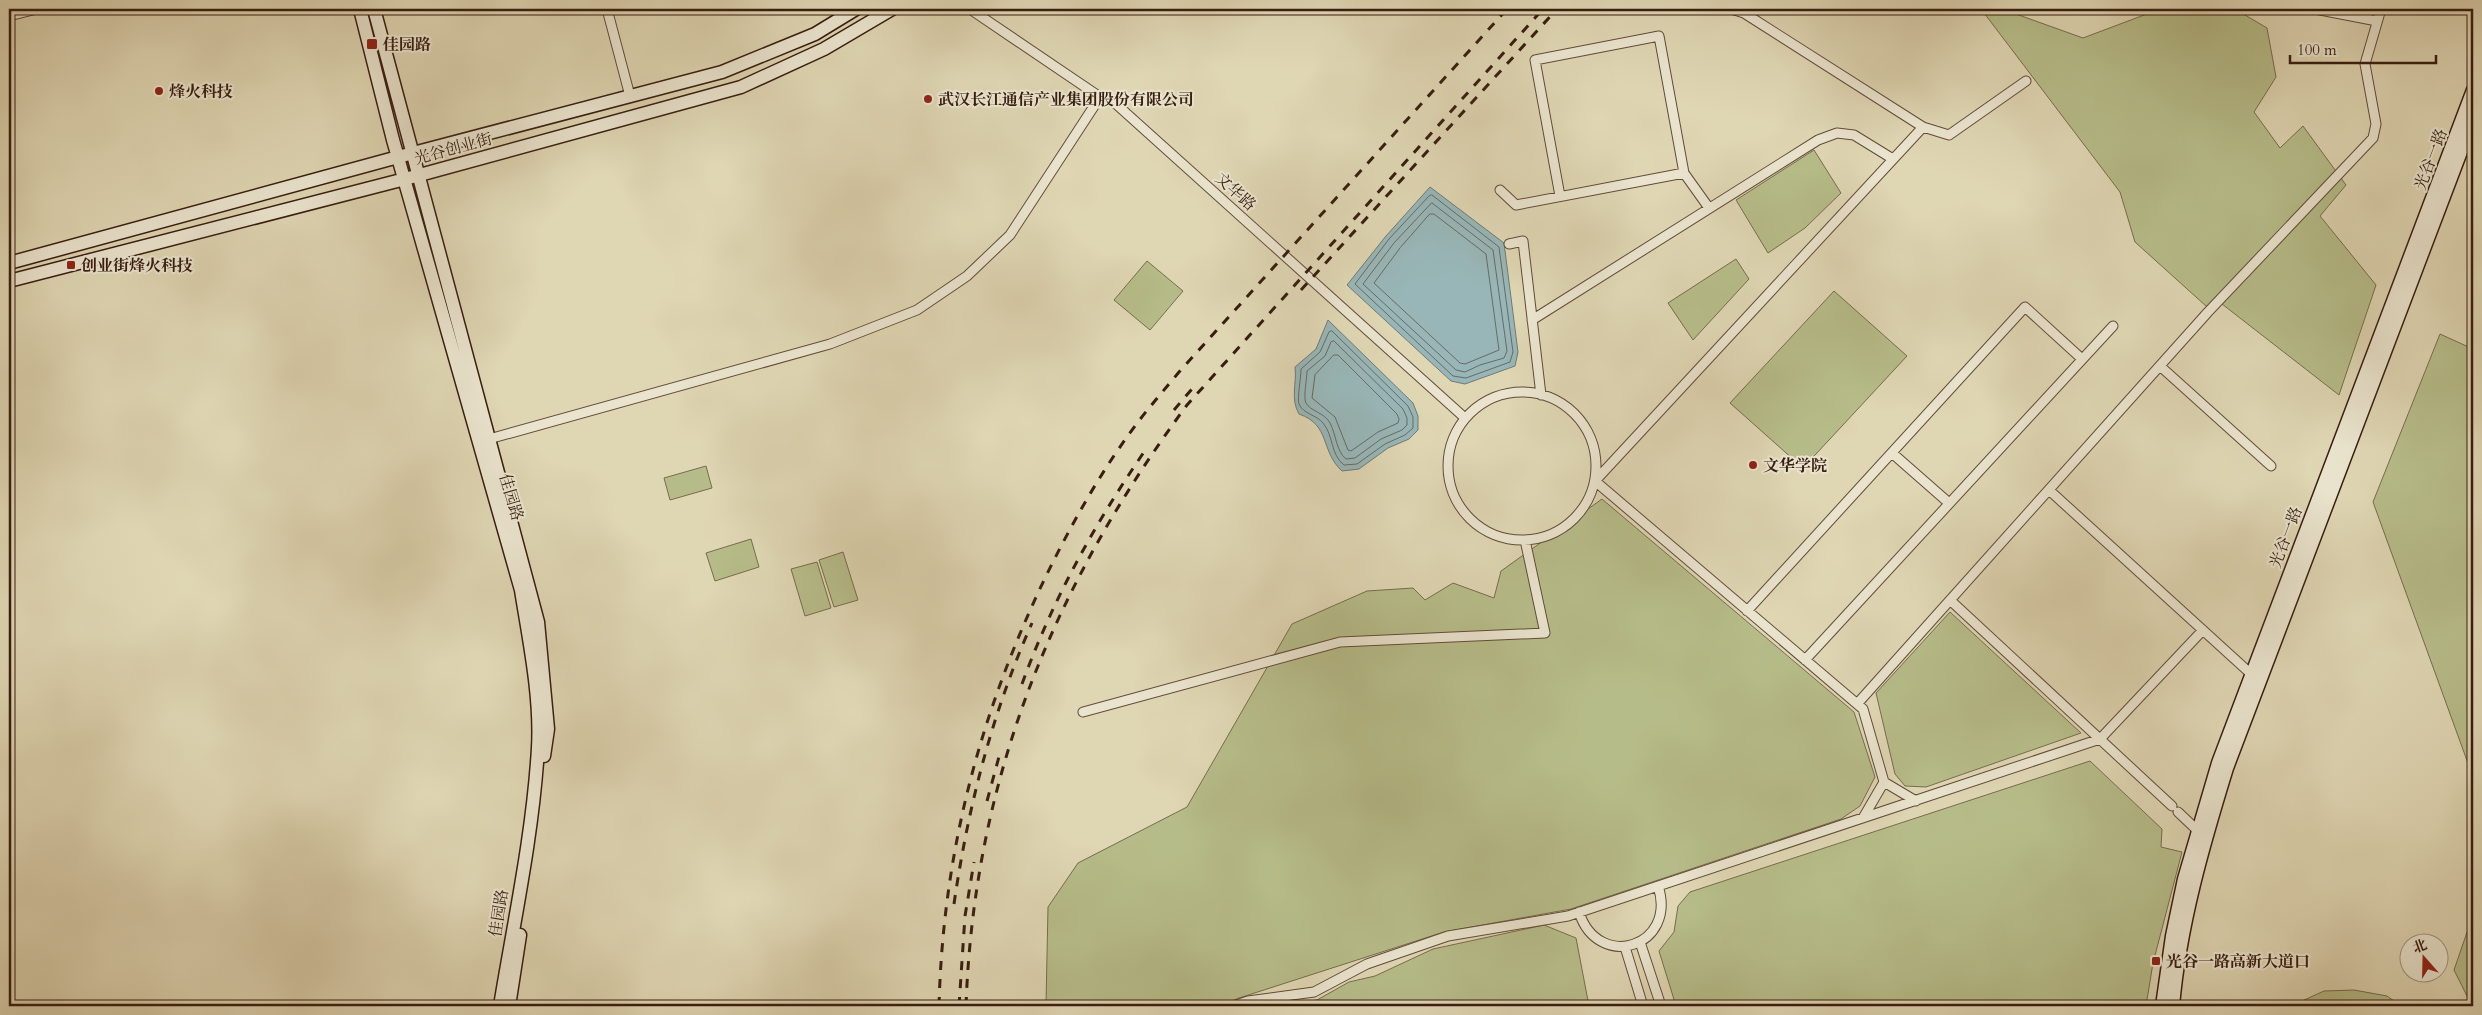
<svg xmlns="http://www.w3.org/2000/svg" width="2482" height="1015" font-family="Cardo,'Noto Serif SC',serif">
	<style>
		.green { fill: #b6bc89; stroke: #776c4d }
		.water { fill: #98b6b7; stroke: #727975 }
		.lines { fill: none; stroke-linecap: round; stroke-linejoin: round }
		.shore { stroke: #686a64; stroke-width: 1 }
		.street-casing { stroke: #624b3a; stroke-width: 11 }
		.secondary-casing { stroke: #381d11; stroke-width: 15 }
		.street { stroke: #eae4ce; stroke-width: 9 }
		.secondary { stroke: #eae4ce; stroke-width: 12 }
		.rail { stroke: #381d11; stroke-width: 3; stroke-dasharray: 9 9; stroke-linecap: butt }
		.poi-dot { fill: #8f2418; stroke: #eae4ce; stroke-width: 2 }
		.labels { text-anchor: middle; stroke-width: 4; stroke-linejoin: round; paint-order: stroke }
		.poi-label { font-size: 16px; font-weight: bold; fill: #381d11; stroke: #eae4ce; text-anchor: start }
		.street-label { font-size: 16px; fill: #381d11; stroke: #eae4ce }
	</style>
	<rect width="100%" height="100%" fill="#dfd6b3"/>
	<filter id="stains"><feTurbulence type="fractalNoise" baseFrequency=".004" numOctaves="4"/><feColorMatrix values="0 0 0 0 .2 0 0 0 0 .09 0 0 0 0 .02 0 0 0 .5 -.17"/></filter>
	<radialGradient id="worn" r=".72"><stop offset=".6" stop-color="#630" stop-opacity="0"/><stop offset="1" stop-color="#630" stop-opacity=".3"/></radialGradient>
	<path class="green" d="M 1981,9 L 2002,9 L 2083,38 L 2160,9 L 2235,9 L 2267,28 L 2276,77 L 2254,112 L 2280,148 L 2303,126 L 2346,185 L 2320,216 L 2376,285 L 2339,395 L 2222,304 L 2206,306 L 2135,242 L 2120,192 Z
		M 1814,150 L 1841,193 L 1805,228 L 1768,253 L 1736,200 Z
		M 1736,259 L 1749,279 L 1693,340 L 1668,303 Z
		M 1147,261 L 1183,291 L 1150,330 L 1114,300 Z
		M 1834,291 L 1907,356 L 1803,468 L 1730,403 Z
		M 2440,334 L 2473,349 L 2473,777 L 2373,502 Z
		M 706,466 L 712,488 L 670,500 L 664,478 Z
		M 1602,499 L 1854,712 L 1875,777 L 1860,806 L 1841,819 L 1571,909 L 1444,932 L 1239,998 L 1222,1006 L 1049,1006 L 1046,1004 L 1048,907 L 1078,863 L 1187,807 L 1292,624 L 1367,591 L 1413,588 L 1425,600 L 1453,583 L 1494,598 L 1501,571 Z
		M 751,539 L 759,567 L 715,581 L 706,553 Z
		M 843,552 L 858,600 L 834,607 L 819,560 Z
		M 817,562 L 831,608 L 805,616 L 791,569 Z
		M 1950,612 L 2081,733 L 1926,787 L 1905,786 L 1895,774 L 1876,693 Z
		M 2090,761 L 2162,829 L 2161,847 L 2182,852 L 2153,963 L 2146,1006 L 1676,1006 L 1659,951 L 1674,932 L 1678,906 L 1690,892 Z
		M 2473,915 L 2473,1006 L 2472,1006 L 2454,970 Z
		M 1544,925 L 1576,938 L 1589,1006 L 1276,1006 L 1317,1000 L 1349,982 L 1375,976 L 1433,949 Z
		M 2354,990 L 2387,996 L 2401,1006 L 2291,1006 L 2324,991 Z"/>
	<path class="water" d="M 1430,187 L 1504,243 L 1518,352 L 1515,366 L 1465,384 L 1451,381 L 1347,285 L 1386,236 Z
		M 1328,320 L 1413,403 L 1418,416 L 1418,430 L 1409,439 L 1388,448 L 1359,469 L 1342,471 C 1320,451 1331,425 1299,414 C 1290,398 1297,384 1295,367 L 1316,349 Z"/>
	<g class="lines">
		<path class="shore" d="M 1432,195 L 1499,247 L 1513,352 L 1510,362 L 1466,378 L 1453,376 L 1355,284 L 1389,239 L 1429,196 Z
			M 1432,203 L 1493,250 L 1507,351 L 1504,358 L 1480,365 L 1465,372 L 1456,370 L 1363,284 L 1394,243 Z
			M 1430,214 L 1434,214 L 1486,254 L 1499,350 L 1465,364 L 1460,363 L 1374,283 L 1400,248 Z
			M 1332,331 L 1408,406 L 1413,417 L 1413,428 L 1405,435 L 1385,444 L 1357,464 L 1344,465 C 1330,454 1334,436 1323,423 C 1317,415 1303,414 1299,404 C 1297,399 1301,377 1301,369 L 1320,352 L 1329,332 Z
			M 1334,341 L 1403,409 L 1407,418 L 1407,425 L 1402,430 L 1381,439 L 1355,458 L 1346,459 C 1336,451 1336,434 1330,423 C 1325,413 1310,411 1306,403 C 1303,399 1307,378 1307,371 L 1325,356 L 1331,342 Z
			M 1334,355 L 1338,355 L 1397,414 L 1399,419 L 1398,423 L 1378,432 L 1351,451 L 1348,450 L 1335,417 L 1312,398 L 1315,375 Z"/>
		<g class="street-casing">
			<path id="street" d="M 607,9 L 630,96
				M 970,9 L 1100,97 L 1116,104 L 1465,418
				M 1731,9 L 1744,13 L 1923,127 L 1595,481 L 1863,709 L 1884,782 L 1916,801
				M 2315,9 L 2377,21
				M 9,16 L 37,9
				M 1923,127 L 1949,135 L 2026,81
				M 1500,190 L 1516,205 L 1684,173 L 1709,208
				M 1560,196 L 1535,60 L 1659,36 L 1684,173
				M 1509,244 L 1523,241 L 1541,395
				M 1532,320 L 1818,140 L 1837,133 L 1854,135 L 1893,159
				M 2160,366 L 2271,466
				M1448 466a74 74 0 1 1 148 0a74 74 0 1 1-148 0Z
				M 489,439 L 830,344 L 917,310 L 967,276 L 1010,235 L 1100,97
				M 1892,453 L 1949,503
				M 2049,490 L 2250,673
				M 1950,600 L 2172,806
				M 1747,611 L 2025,307 L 2082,359
				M 1805,660 L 2113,326
				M 1857,704 L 2208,312 L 2373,138 L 2376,124 L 2365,64 L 2381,9
				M 1083,712 L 1340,642 L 1545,633 L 1525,540
				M 2178,812 L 2197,830
				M 1863,818 L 1884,782
				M 1579,912 C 1598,972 1678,947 1658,886
				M 1640,942 L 1661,1006
				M 1625,947 L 1643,1006
				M 1233,1006 L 1248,1001 L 1314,992 L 1367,964 L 1448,936 L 1568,916 L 2100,739 L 2203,630"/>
		</g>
		<g class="secondary-casing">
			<path id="secondary" d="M 360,9 L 393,140 L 521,590 C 529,640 541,697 538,748 C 533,834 514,921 500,1006
				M 374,9 L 538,622 L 548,729 L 544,756
				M 9,263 L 398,157 L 722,72 L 815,34 L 856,9
				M 9,281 L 405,179 L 741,87 L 824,49 L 892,9
				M 509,1006 L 520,935
				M 2162,1006 L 2172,936 L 2184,879 L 2218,763 L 2473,90
				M 2173,1006 C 2180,925 2203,846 2227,768 L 2473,120"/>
		</g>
		<use href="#street" class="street"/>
		<use href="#secondary" class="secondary"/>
		<path class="rail" d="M 1301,290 L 1557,9
			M 1174,410 L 1197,383
			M 1022,684 C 1052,601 1094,525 1144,452
			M 987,801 L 1000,753
			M 954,904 C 968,807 992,713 1032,623
			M 939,1006 C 943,852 980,712 1047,574 C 1073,521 1103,468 1138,422 C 1151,405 1165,389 1179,372 L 1507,9
			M 959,1006 L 965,916 L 974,862
			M 966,1006 C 974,779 1053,586 1187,405 L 1543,9"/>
	</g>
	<g class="poi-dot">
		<rect x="366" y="38" width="12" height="12" rx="2.5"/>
		<circle cx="159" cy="91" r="5"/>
		<circle cx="928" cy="99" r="5"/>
		<rect x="66" y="260" width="10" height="10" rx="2.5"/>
		<circle cx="1753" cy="465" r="5"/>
		<rect x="2151" y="956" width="10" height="10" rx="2.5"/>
	</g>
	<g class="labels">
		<g class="poi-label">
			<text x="383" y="50">佳园路</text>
			<text x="169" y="97">烽火科技</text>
			<text x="938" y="105">武汉长江通信产业集团股份有限公司</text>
			<text x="81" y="271">创业街烽火科技</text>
			<text x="1763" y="471">文华学院</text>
			<text x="2166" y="967">光谷一路高新大道口</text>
		</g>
		<g class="street-label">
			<text transform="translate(453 148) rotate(-15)" y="6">光谷创业街</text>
			<text transform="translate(2430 159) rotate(-69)" y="6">光谷一路</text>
			<text transform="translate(1236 191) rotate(42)" y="6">文华路</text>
			<text transform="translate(512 497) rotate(74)" y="6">佳园路</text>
			<text transform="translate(2285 537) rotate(-69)" y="6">光谷一路</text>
			<text transform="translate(498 913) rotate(-81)" y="6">佳园路</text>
		</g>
	</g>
	<rect width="2482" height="1015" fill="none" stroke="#dfd6b3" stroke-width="30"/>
	<rect x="10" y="10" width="2462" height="995" fill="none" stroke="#381d11" stroke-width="2.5"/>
	<rect x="15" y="15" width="2452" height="985" fill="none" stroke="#381d11"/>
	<g transform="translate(2424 958) rotate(340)"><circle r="24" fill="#eae4ce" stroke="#a39482"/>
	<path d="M0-4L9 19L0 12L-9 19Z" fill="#8f2418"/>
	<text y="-8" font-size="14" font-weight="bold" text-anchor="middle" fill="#381d11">北</text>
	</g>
	<path d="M2290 55v8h146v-8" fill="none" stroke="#381d11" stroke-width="2.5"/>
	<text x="2297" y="55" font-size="15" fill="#381d11" stroke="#eae4ce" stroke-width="4" paint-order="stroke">100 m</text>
	<rect width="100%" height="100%" filter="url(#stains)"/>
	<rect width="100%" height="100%" fill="url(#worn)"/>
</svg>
